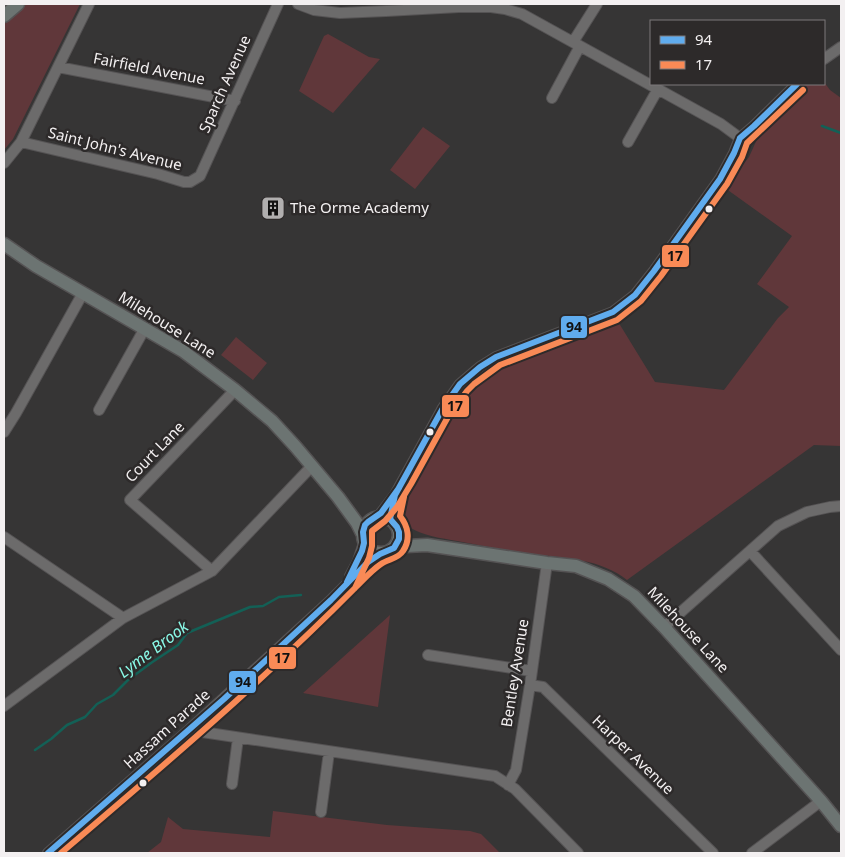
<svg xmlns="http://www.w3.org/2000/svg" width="845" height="857" font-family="'Noto Sans',sans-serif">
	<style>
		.green { fill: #60373a }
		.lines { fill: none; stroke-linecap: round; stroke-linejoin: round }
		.stream { stroke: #136056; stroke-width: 2.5 }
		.minor-casing { stroke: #555354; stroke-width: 12 }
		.major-casing { stroke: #555354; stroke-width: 15 }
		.minor { stroke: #6c6b6b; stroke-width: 10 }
		.major { stroke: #6c7472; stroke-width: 12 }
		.bus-1-casing { stroke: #2d2a2a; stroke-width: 10 }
		.bus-2-casing { stroke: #2d2a2a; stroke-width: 10 }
		.bus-1 { stroke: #60acee; stroke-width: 6 }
		.bus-2 { stroke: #f98a56; stroke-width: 6 }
		.bus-dot { fill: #f3f0f1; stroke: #2d2a2a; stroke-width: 2 }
		.labels { text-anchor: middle; stroke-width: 5; stroke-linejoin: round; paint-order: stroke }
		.street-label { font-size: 15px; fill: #f3f0f1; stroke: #2d2a2a }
		.poi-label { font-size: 15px; fill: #f3f0f1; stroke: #2d2a2a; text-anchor: start }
		.water-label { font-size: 16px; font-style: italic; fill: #8afae8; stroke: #2d2a2a }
		.line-badge { stroke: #2d2a2a; stroke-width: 2 }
		.pale-badge-label { font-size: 14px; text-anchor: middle; font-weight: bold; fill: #111 }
	</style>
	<rect width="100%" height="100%" fill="#363535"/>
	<path class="green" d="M 25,4 L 80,4 L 13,139 L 4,150 L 4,23 Z
		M 328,34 L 369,57 L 380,59 L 333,113 L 299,91 L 324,36 Z
		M 824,82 L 830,90 L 841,98 L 841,446 L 814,445 L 627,580 C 601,559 565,558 532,554 C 507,550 482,546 457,541 C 441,538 423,536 409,527 C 406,525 404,521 402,518 C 396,510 396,506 398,497 L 441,417 L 463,393 L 487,374 L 517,359 L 547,347 L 603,328 L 617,320 L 655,382 L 724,390 L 778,318 L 789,307 L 757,284 L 792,236 L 725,188 L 749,157 L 763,126 L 804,84 L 824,84 Z
		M 423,127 L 450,146 L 415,189 L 390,170 Z
		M 236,337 L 267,363 L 253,380 L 221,355 Z
		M 390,615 L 378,707 L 303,693 Z
		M 273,811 L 387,825 L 470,831 L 481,834 L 500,853 L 147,853 L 161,842 L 168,817 L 183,829 L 270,837 Z"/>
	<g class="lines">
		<path class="stream" d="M 822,126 L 841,133
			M 35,750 L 51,739 L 67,725 L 85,717 L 97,704 L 113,695 L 128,680 L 151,663 L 178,645 L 187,633 L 250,607 L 263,606 L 279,597 L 301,595"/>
		<g class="minor-casing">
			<path id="minor" d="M 298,4 L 314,10 L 340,13 L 386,11 L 459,7 L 491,7 L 505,9 L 522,14 L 721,124 L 740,138
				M 573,42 L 597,4
				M 824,59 L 841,47
				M 58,67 L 235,101
				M 552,98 L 580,46
				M 740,138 L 754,126 L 797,84
				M 21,142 L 158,174 L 184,182 L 190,182 L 200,176 L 278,4
				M 628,142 L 658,89
				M 4,163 L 21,142 L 89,4
				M 99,410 L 145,328
				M 4,432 L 16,413 L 83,293
				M 378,517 L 395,495 L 443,408 L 460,384 L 480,367 L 496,357 L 613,312 L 635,295 L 654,271 L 720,179 L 734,153 L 740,138
				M 390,519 L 394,498
				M 4,537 L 123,618
				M 750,551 L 841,650
				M 212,571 L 130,500 L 235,390
				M 350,576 L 358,561 L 364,543
				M 664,627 L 778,526 L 807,512 L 830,507 L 841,506
				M 428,655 L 531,671
				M 530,685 L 543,687 L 713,853
				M 4,706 L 123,618 L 212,571 L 312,466
				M 189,730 L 495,776 L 515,789 L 578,853
				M 232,784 L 238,738
				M 508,785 L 516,770 L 530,685 L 547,563
				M 321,812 L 329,752
				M 48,853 L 189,730 L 329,602 L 366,565 L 381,553
				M 752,853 L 821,801"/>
		</g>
		<g class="major-casing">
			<path id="major" d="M 4,16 L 18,4
				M 4,244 L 36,266 L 183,351 L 235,390 L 272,421 L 295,446 L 338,497 L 357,523 L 362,533
				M363 535a18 18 0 1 1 36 0a18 18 0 1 1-36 0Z
				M 393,549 L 406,546 L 427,545 L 547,563 L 576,566 L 608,579 L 634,596 L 664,627 L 821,801 L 841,826"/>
		</g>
		<use href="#minor" class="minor"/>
		<use href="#major" class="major"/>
		<g class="bus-1-casing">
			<path id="bus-1" d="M 740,138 L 754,126 L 797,84
				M 347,582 L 362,551 L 364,543 L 363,532 L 365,525 L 368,522 L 381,513 L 399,488
				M 48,853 L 224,699 L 331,600 L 368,562 L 380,554 L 394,548 L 399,539 L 399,532 L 397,527 L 390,519 L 395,495 L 443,408 L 460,384 L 480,367 L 496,357 L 613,312 L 635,295 L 654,271 L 720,179 L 734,153 L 740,138"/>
		</g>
		<g class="bus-2-casing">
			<path id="bus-2" d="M 355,588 L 369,558 L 372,546 L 372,531 L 385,521 L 397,507 L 411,484 L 449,415 L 467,391 L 474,384 L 500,365 L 617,320 L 641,301 L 661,276 L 727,184 L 742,157 L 747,143 L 803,90
				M 61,853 C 162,767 263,681 356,587 C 364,579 372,570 381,564 C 388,559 398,559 403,551 C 411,539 408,526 400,516 L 404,497"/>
		</g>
		<use href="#bus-1" class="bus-1"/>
		<use href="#bus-2" class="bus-2"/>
	</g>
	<defs>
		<g id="building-square" transform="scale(1.25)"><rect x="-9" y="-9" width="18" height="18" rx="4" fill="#b1afaf" stroke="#2d2a2a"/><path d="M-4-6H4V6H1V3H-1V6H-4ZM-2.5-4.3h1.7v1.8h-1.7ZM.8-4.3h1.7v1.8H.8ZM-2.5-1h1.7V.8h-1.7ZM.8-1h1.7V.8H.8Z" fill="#111"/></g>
	</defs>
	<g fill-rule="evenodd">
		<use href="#building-square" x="273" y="208"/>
	</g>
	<g class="bus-dot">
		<circle cx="709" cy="209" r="4.5"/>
		<circle cx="430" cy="432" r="4.5"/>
		<circle cx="143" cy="783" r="4.5"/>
	</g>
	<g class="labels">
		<g class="street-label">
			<text transform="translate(149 69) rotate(11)" y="5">Fairfield Avenue</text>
			<text transform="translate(225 84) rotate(-66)" y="5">Sparch Avenue</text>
			<text transform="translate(115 149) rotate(14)" y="5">Saint John's Avenue</text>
			<text transform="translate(167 325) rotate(32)" y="5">Milehouse Lane</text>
			<text transform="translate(155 452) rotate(-46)" y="5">Court Lane</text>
			<text transform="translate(688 630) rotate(47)" y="5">Milehouse Lane</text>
			<text transform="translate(515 673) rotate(-81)" y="5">Bentley Avenue</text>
			<text transform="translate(167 729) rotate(-42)" y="5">Hassam Parade</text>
			<text transform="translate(633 755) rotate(44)" y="5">Harper Avenue</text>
		</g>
		<g class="poi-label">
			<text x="290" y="213">The Orme Academy</text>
		</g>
		<g class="water-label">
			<text transform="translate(153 649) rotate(-37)" y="6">Lyme Brook</text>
		</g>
	</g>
	<g class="line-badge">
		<rect x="661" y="244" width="29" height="24" rx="5" fill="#f98a56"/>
		<rect x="560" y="315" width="28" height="24" rx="5" fill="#60acee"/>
		<rect x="441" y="394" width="29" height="24" rx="5" fill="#f98a56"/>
		<rect x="268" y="646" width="29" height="24" rx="5" fill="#f98a56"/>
		<rect x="228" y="670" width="29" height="24" rx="5" fill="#60acee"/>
	</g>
	<g class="pale-badge-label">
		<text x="675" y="261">17</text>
		<text x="574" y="332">94</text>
		<text x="455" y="411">17</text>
		<text x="282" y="663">17</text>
		<text x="243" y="687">94</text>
	</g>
	<rect width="845" height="857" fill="none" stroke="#f3f0f1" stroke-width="10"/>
	<rect x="650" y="20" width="175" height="65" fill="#2d2a2a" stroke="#7c797a"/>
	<rect x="660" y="36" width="25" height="8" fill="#60acee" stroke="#7c797a"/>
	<text x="695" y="45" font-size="15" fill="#f3f0f1">94</text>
	<rect x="660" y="61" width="25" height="8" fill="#f98a56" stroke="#7c797a"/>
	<text x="695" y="70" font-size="15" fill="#f3f0f1">17</text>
</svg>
